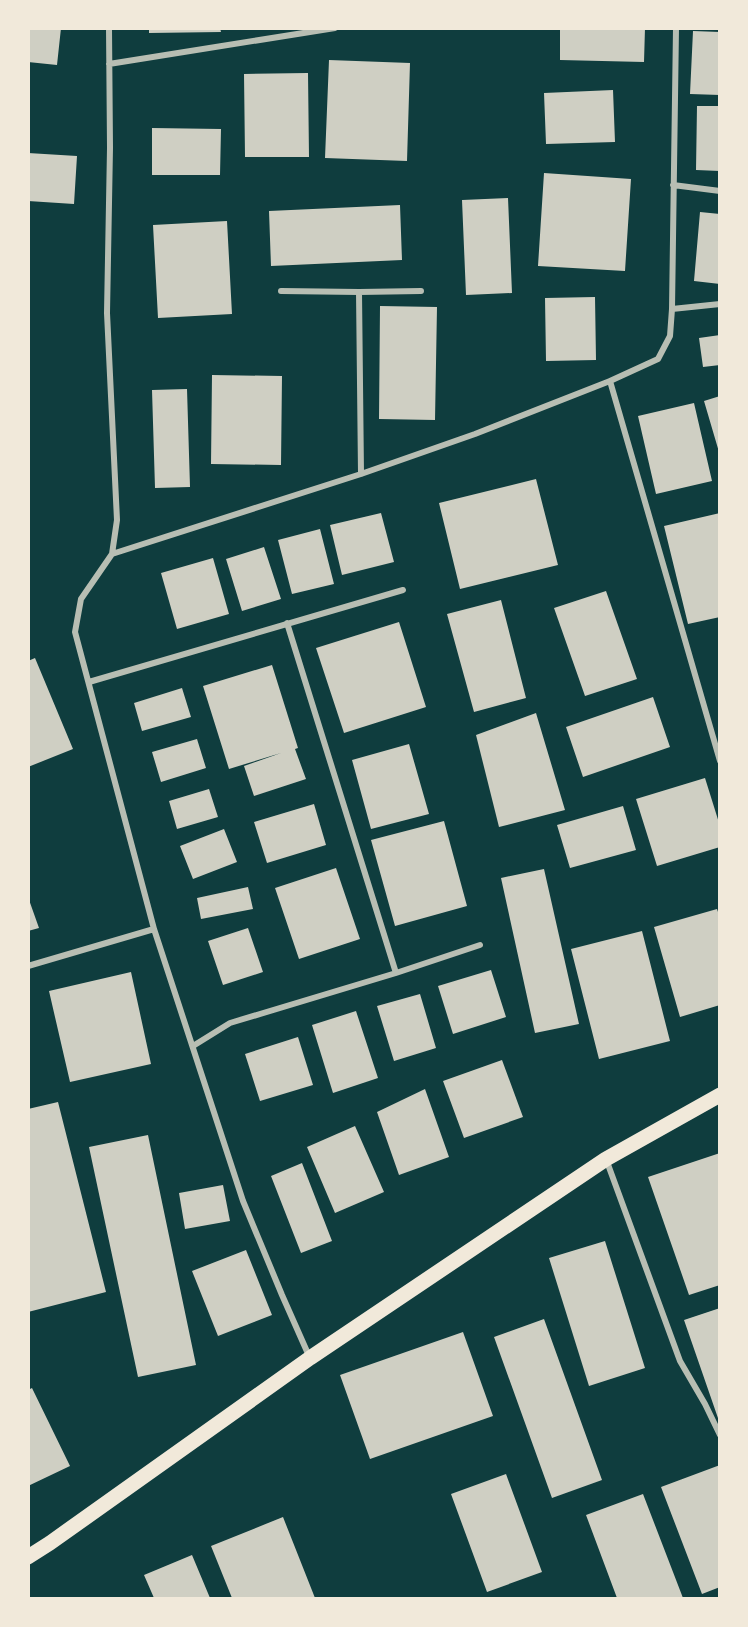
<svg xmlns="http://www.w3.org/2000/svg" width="748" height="1627" font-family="'DejaVu Sans',sans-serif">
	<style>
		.building { fill: #cfcfc3 }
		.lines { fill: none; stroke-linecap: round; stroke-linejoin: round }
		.minor { stroke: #b8beb3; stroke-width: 6 }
		.primary { stroke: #f1e9da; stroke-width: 15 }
	</style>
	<rect width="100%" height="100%" fill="#0f3d3e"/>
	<path class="building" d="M 28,28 L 61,28 L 57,65 L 28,62 Z
		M 149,28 L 220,28 L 221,32 L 149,33 Z
		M 560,28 L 645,28 L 644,62 L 560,60 Z
		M 693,31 L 720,32 L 720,95 L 690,94 Z
		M 329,60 L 410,63 L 407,161 L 325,158 Z
		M 308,73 L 309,157 L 245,157 L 244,74 Z
		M 613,90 L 615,142 L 546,144 L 544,93 Z
		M 697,106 L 720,106 L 720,171 L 696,170 Z
		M 152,128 L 221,129 L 220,175 L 152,175 Z
		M 28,153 L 77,156 L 74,204 L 28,201 Z
		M 544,173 L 631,179 L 625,271 L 538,266 Z
		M 508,198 L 512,293 L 466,295 L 462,200 Z
		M 400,205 L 402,260 L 271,266 L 269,211 Z
		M 700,212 L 720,214 L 720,284 L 694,281 Z
		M 227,221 L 232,314 L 158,318 L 153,225 Z
		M 595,297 L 596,360 L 546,361 L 545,298 Z
		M 380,306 L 437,307 L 435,420 L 379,419 Z
		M 720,335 L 720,365 L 703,367 L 699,338 Z
		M 212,375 L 282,376 L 281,465 L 211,464 Z
		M 187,389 L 190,487 L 155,488 L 152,390 Z
		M 720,396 L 720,452 L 719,452 L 704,401 Z
		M 694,403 L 712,481 L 656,494 L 638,416 Z
		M 536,479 L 558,565 L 460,589 L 439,503 Z
		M 381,513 L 394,562 L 342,575 L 330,525 Z
		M 720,513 L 720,617 L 688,624 L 664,526 Z
		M 320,529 L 334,584 L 292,594 L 278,540 Z
		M 264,547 L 281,599 L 242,611 L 226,559 Z
		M 213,558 L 229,614 L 177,629 L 161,573 Z
		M 606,591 L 637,679 L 585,696 L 554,608 Z
		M 501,600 L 526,698 L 474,712 L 447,614 Z
		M 399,622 L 426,707 L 344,733 L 316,648 Z
		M 35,658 L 73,749 L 28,767 L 28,661 Z
		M 272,665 L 298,748 L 295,749 L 306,779 L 254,796 L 244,766 L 281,753 L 229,769 L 203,686 Z
		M 182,688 L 191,717 L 142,731 L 134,703 Z
		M 653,697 L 670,747 L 583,777 L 566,727 Z
		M 536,713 L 565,810 L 499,827 L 476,735 Z
		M 197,739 L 206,768 L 161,782 L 152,752 Z
		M 409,744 L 429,814 L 371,829 L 352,760 Z
		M 705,778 L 720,826 L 720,847 L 657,866 L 636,799 Z
		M 209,789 L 218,817 L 177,829 L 169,801 Z
		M 314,804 L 326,845 L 267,863 L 254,822 Z
		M 623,806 L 636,850 L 570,868 L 557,825 Z
		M 444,821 L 467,906 L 395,926 L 371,840 Z
		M 224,829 L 237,862 L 193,879 L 180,846 Z
		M 336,868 L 360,939 L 299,959 L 275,888 Z
		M 544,869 L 579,1024 L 535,1033 L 501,878 Z
		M 248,887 L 253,909 L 201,919 L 197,898 Z
		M 28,897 L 39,928 L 28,931 Z
		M 717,909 L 720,918 L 720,1005 L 680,1017 L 654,927 Z
		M 248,928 L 263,972 L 223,985 L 208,941 Z
		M 642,931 L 670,1041 L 599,1059 L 571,949 Z
		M 491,970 L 506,1017 L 453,1034 L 438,986 Z
		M 131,972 L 151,1064 L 70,1082 L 49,991 Z
		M 420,994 L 436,1048 L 394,1061 L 377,1006 Z
		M 356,1011 L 378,1078 L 333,1093 L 312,1025 Z
		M 298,1037 L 313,1085 L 260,1101 L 245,1054 Z
		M 502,1060 L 523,1117 L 464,1138 L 443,1081 Z
		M 425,1089 L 449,1157 L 399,1175 L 377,1112 Z
		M 58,1102 L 106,1292 L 28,1312 L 28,1109 Z
		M 355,1126 L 384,1192 L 335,1213 L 307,1147 Z
		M 148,1135 L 196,1365 L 138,1377 L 89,1147 Z
		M 720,1153 L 720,1285 L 689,1295 L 648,1177 Z
		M 302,1163 L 332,1241 L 301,1253 L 271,1176 Z
		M 223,1185 L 230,1221 L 185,1229 L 179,1193 Z
		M 605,1241 L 645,1368 L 589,1386 L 549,1258 Z
		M 246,1250 L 272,1315 L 218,1336 L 192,1271 Z
		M 720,1308 L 720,1421 L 719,1421 L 684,1320 Z
		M 544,1319 L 602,1480 L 552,1498 L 494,1337 Z
		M 463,1332 L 493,1416 L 370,1459 L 340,1375 Z
		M 32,1388 L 70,1466 L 28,1486 L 28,1390 Z
		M 720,1465 L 720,1587 L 702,1594 L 661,1487 Z
		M 506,1474 L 542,1572 L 487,1592 L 451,1494 Z
		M 643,1494 L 683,1598 L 617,1598 L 586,1515 Z
		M 283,1517 L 315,1598 L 232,1598 L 211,1546 Z
		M 192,1555 L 210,1598 L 154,1598 L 144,1575 Z"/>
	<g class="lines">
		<path class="minor" d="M 109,28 L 110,148 L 107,313 L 117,520 L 112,554 L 81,599 L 75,632 L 154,929 L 243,1201 L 282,1295 L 309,1356
			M 109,64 L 335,28
			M 673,185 L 720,191
			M 281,291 L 359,292 L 361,474
			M 359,292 L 421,291
			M 672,309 L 676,28
			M 610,381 L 720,761
			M 112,554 L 361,474 L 475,434 L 610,381 L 658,359 L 670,336 L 672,309 L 720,304
			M 287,623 L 396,973
			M 89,682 L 403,590
			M 28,966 L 154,929
			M 193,1046 L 230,1023 L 396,973 L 480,945
			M 606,1159 L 680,1361 L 705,1404 L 720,1435"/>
		<path class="primary" d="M 28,1557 L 50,1543 L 310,1358 L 606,1159 L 720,1095"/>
	</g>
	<rect width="748" height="1627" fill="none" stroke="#f1e9da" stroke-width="60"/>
</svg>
